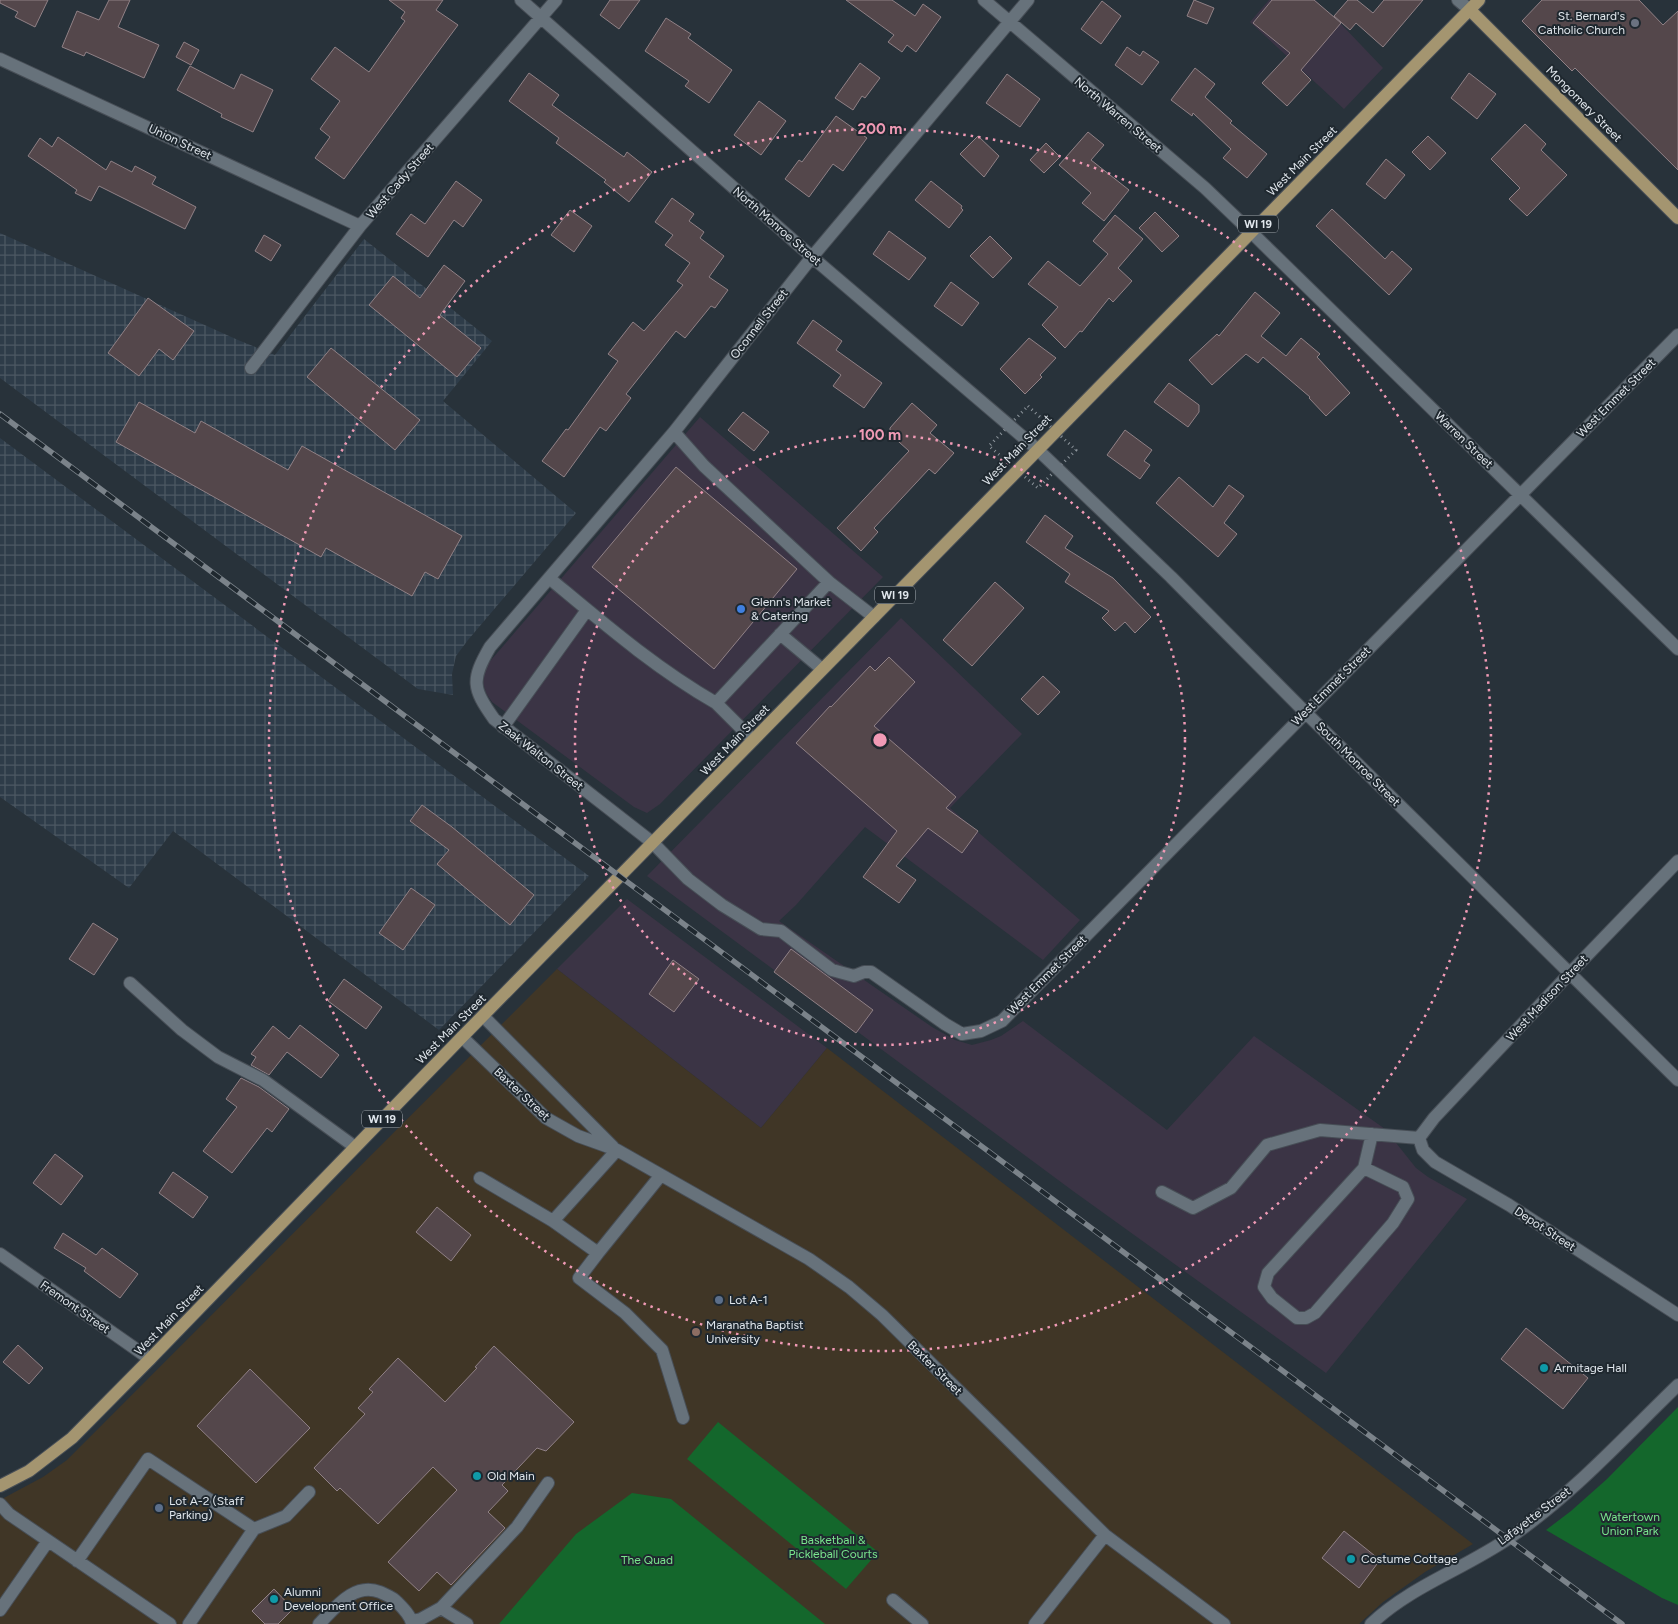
<svg xmlns="http://www.w3.org/2000/svg" width="1678" height="1624" font-family="Figtree,sans-serif">
	<style>
		.commercial { fill: #3b3445 }
		.industrial { fill: url(#industrial-grid) }
		.education { fill: #403626 }
		.park { fill: #14672c }
		.building { fill: #54474b; stroke: #908186 }
		.lines { fill: none; stroke-linecap: round; stroke-linejoin: round }
		.minor-casing { stroke: #474e56; stroke-width: 14 }
		.major-casing { stroke: #474e56; stroke-width: 14 }
		.path { stroke: #8d959c; stroke-width: 3; stroke-dasharray: 1 4; stroke-linecap: butt }
		.minor { stroke: #67727b; stroke-width: 12 }
		.major { stroke: #a49570; stroke-width: 12 }
		.rail-casing { stroke: #7b838a; stroke-width: 5.5 }
		.rail { stroke: #1f282f; stroke-width: 4; stroke-dasharray: 11; stroke-linecap: butt }
		.ring { fill: none; stroke: #f09ab5; stroke-width: 2.5; stroke-dasharray: 2.5 5 }
		.worship-dot { fill: #6b7280; stroke: #1f282f; stroke-width: 2 }
		.shop-dot { fill: #3f7fe0; stroke: #1f282f; stroke-width: 2 }
		.service-dot { fill: #5c6f8a; stroke: #1f282f; stroke-width: 2 }
		.education-dot { fill: #8d6e63; stroke: #1f282f; stroke-width: 2 }
		.culture-dot { fill: #0f9aa8; stroke: #1f282f; stroke-width: 2 }
		.labels { text-anchor: middle; stroke-width: 4; stroke-linejoin: round; paint-order: stroke }
		.shield { fill: #1f282f; stroke: #a6adb3; stroke-width: 1 }
		.shield-label { font-size: 11px; font-weight: bold; fill: #e0e6ec }
		.poi-label { font-size: 12px; fill: #e0e6ec; stroke: #1f282f; text-anchor: start }
		.street-label { font-size: 12px; fill: #e0e6ec; stroke: #1f282f }
		.park-label { font-size: 12px; fill: #7ae58e; stroke: #1f282f }
		.centre { fill: #f09ab5; stroke: #1f282f; stroke-width: 2.5 }
		.ring-label { font-size: 15px; text-anchor: middle; font-weight: bold; fill: #f09ab5; stroke: #1f282f; stroke-width: 4; stroke-linejoin: round; paint-order: stroke }
	</style>
	<defs>
		<pattern id="industrial-grid" width="8" height="8" patternUnits="userSpaceOnUse" patternTransform="scale(1.25)"><rect width="8" height="8" fill="#2e3c49"/><path d="M0 4h8M4 0v8" fill="none" stroke="#4c5863"/></pattern>
	</defs>
	<rect width="100%" height="100%" fill="#28323a"/>
	<path class="commercial" d="M 1269,0 L 1315,0 L 1341,24 L 1383,68 L 1344,109 L 1250,22 Z
		M 700,417 L 883,577 L 660,804 L 647,813 L 634,807 L 492,702 L 486,693 L 483,683 L 485,667 Z
		M 901,618 L 1022,734 L 950,808 L 1080,920 L 1043,960 L 865,827 L 796,905 L 779,921 L 932,1027 L 955,1040 L 972,1045 L 991,1040 L 1001,1036 L 1023,1021 L 1167,1130 L 1254,1036 L 1385,1129 L 1416,1168 L 1428,1177 L 1467,1199 L 1326,1373 L 1073,1191 L 647,876 Z
		M 627,899 L 827,1048 L 761,1128 L 557,969 Z"/>
	<path class="industrial" d="M 0,233 L 238,340 L 275,355 L 364,239 L 492,341 L 443,401 L 576,513 L 468,640 L 456,656 L 452,674 L 453,695 L 418,689 L 0,378 Z
		M 0,438 L 589,876 L 439,1030 L 173,831 L 129,888 L 0,797 Z"/>
	<path class="education" d="M 557,969 L 761,1128 L 827,1048 L 1473,1544 L 1425,1572 L 1383,1602 L 1359,1624 L 0,1624 L 0,1500 L 43,1477 L 67,1460 Z"/>
	<path class="park" d="M 1678,1407 L 1678,1605 L 1662,1598 L 1546,1530 L 1571,1511 L 1607,1479 Z
		M 718,1422 L 878,1552 L 846,1589 L 687,1459 Z
		M 632,1493 L 671,1499 L 825,1624 L 499,1624 L 576,1534 Z"/>
	<path class="building" d="M 0,0 L 48,0 L 35,27 L 15,17 L 18,12 L 0,3 Z
		M 109,0 L 130,0 L 118,27 L 159,45 L 144,78 L 86,52 L 84,56 L 62,47 L 77,11 L 99,20 Z
		M 389,0 L 443,0 L 436,10 L 458,25 L 344,179 L 315,158 L 330,137 L 320,129 L 340,101 L 311,79 L 335,47 L 369,72 L 405,21 L 401,18 L 405,12 Z
		M 610,0 L 640,0 L 619,29 L 600,15 Z
		M 846,0 L 892,0 L 915,16 L 923,4 L 941,17 L 916,52 L 907,45 L 902,52 L 888,42 L 894,35 Z
		M 1194,0 L 1214,8 L 1207,24 L 1187,16 Z
		M 1272,0 L 1314,0 L 1341,23 L 1301,70 L 1311,80 L 1287,106 L 1262,83 L 1290,53 L 1253,23 Z
		M 1348,0 L 1357,0 L 1373,13 L 1384,0 L 1423,0 L 1383,47 L 1356,23 L 1350,30 L 1334,16 Z
		M 1542,0 L 1639,0 L 1663,25 L 1678,11 L 1678,170 L 1575,68 L 1572,71 L 1522,21 Z
		M 1102,1 L 1121,16 L 1101,44 L 1081,29 Z
		M 666,18 L 691,34 L 688,38 L 732,70 L 709,103 L 685,86 L 689,81 L 645,51 Z
		M 184,42 L 199,50 L 191,65 L 176,57 Z
		M 1127,47 L 1140,56 L 1143,51 L 1159,62 L 1142,85 L 1115,65 Z
		M 860,63 L 880,78 L 865,98 L 862,96 L 853,110 L 835,98 Z
		M 190,66 L 234,89 L 241,74 L 273,90 L 253,132 L 221,117 L 222,114 L 177,90 Z
		M 1195,68 L 1215,84 L 1205,97 L 1232,121 L 1230,123 L 1267,154 L 1247,178 L 1223,158 L 1231,149 L 1193,113 L 1192,116 L 1171,100 Z
		M 529,73 L 559,95 L 552,105 L 624,157 L 627,152 L 652,172 L 629,202 L 604,182 L 606,180 L 556,143 L 559,138 L 509,101 Z
		M 1469,73 L 1496,94 L 1477,119 L 1451,98 Z
		M 1007,74 L 1040,99 L 1020,127 L 986,103 Z
		M 759,101 L 786,121 L 761,155 L 734,135 Z
		M 836,116 L 867,138 L 843,171 L 833,164 L 809,197 L 785,179 L 799,160 L 802,162 Z
		M 1525,124 L 1546,144 L 1541,150 L 1567,175 L 1527,216 L 1509,199 L 1520,188 L 1491,159 Z
		M 1088,132 L 1104,145 L 1091,160 L 1129,190 L 1104,221 L 1082,203 L 1091,193 L 1059,165 Z
		M 978,136 L 999,156 L 984,177 L 960,154 Z
		M 1428,136 L 1446,153 L 1430,170 L 1412,152 Z
		M 58,137 L 106,170 L 111,161 L 132,172 L 135,166 L 156,177 L 152,184 L 196,207 L 185,229 L 99,186 L 91,201 L 75,193 L 77,190 L 28,156 L 40,138 L 52,147 Z
		M 1046,143 L 1060,157 L 1044,173 L 1030,160 Z
		M 1386,159 L 1405,175 L 1385,199 L 1366,184 Z
		M 456,181 L 482,200 L 463,227 L 454,220 L 428,257 L 396,234 L 411,214 L 425,224 Z
		M 931,181 L 962,206 L 961,208 L 963,210 L 949,228 L 915,200 Z
		M 672,198 L 694,214 L 689,221 L 704,232 L 700,238 L 724,256 L 709,277 L 728,290 L 715,308 L 711,306 L 685,338 L 676,331 L 626,394 L 631,398 L 606,431 L 600,427 L 564,477 L 542,461 L 566,429 L 568,430 L 618,361 L 608,354 L 633,322 L 644,331 L 683,285 L 677,281 L 690,263 L 665,245 L 673,235 L 655,222 Z
		M 1332,209 L 1385,259 L 1392,251 L 1412,269 L 1389,295 L 1316,226 Z
		M 570,210 L 592,226 L 574,252 L 551,235 Z
		M 1155,212 L 1179,236 L 1162,252 L 1139,228 Z
		M 1115,215 L 1143,239 L 1118,268 L 1132,281 L 1113,302 L 1109,298 L 1082,332 L 1080,331 L 1065,348 L 1042,325 L 1058,307 L 1028,284 L 1048,261 L 1080,286 L 1108,254 L 1093,241 Z
		M 889,231 L 926,258 L 909,280 L 873,254 Z
		M 264,235 L 281,245 L 271,261 L 255,251 Z
		M 990,236 L 1012,258 L 993,278 L 970,256 Z
		M 444,265 L 465,281 L 440,315 L 481,348 L 457,377 L 369,305 L 393,276 L 420,298 Z
		M 951,282 L 979,303 L 962,326 L 934,306 Z
		M 1255,292 L 1280,313 L 1261,336 L 1286,356 L 1301,338 L 1320,354 L 1317,357 L 1350,393 L 1326,416 L 1309,398 L 1310,397 L 1263,357 L 1258,363 L 1246,354 L 1212,385 L 1189,360 L 1217,334 L 1219,336 Z
		M 148,298 L 194,331 L 173,360 L 159,349 L 139,376 L 108,353 Z
		M 813,320 L 842,341 L 836,350 L 882,383 L 864,408 L 833,386 L 841,375 L 797,343 Z
		M 1029,338 L 1056,358 L 1040,375 L 1042,377 L 1025,394 L 1000,369 Z
		M 331,348 L 420,420 L 395,450 L 307,377 Z
		M 1169,383 L 1199,405 L 1199,412 L 1188,427 L 1154,402 Z
		M 139,402 L 195,433 L 201,421 L 288,470 L 302,446 L 462,536 L 438,579 L 425,572 L 412,596 L 326,548 L 321,557 L 116,442 Z
		M 912,403 L 937,425 L 930,433 L 954,453 L 935,474 L 929,469 L 874,528 L 878,532 L 861,551 L 837,528 L 909,451 L 890,434 L 890,428 Z
		M 743,412 L 769,432 L 754,451 L 728,430 Z
		M 1125,430 L 1152,450 L 1144,461 L 1150,465 L 1140,479 L 1107,455 Z
		M 676,467 L 797,569 L 714,669 L 592,567 Z
		M 1179,477 L 1213,507 L 1229,485 L 1244,496 L 1224,523 L 1237,534 L 1218,557 L 1156,503 Z
		M 1045,515 L 1073,536 L 1065,548 L 1113,578 L 1151,617 L 1135,633 L 1125,622 L 1115,631 L 1102,618 L 1109,611 L 1065,582 L 1070,574 L 1026,542 Z
		M 995,582 L 1024,608 L 972,666 L 943,640 Z
		M 889,657 L 915,682 L 874,726 L 956,797 L 946,808 L 978,831 L 962,853 L 928,828 L 896,866 L 916,880 L 899,903 L 863,877 L 897,831 L 796,743 L 830,706 L 831,707 L 870,666 L 875,671 Z
		M 1043,676 L 1060,692 L 1038,715 L 1021,699 Z
		M 422,805 L 452,827 L 534,895 L 510,925 L 437,864 L 449,850 L 410,821 Z
		M 411,888 L 435,905 L 403,950 L 379,933 Z
		M 93,923 L 118,939 L 94,975 L 69,959 Z
		M 791,949 L 873,1010 L 856,1033 L 774,972 Z
		M 673,960 L 699,979 L 674,1012 L 649,994 Z
		M 344,979 L 382,1007 L 366,1029 L 328,1001 Z
		M 300,1025 L 339,1055 L 321,1078 L 287,1052 L 269,1075 L 251,1065 L 256,1057 L 251,1054 L 273,1026 L 289,1039 Z
		M 241,1078 L 259,1087 L 289,1109 L 272,1132 L 267,1128 L 232,1173 L 203,1151 L 237,1107 L 226,1099 Z
		M 55,1154 L 83,1176 L 61,1205 L 33,1183 Z
		M 173,1172 L 208,1197 L 193,1218 L 159,1193 Z
		M 437,1207 L 471,1235 L 451,1261 L 416,1232 Z
		M 63,1233 L 96,1255 L 102,1248 L 138,1274 L 120,1298 L 84,1271 L 86,1268 L 54,1248 Z
		M 1526,1328 L 1588,1378 L 1563,1409 L 1501,1359 Z
		M 18,1345 L 43,1368 L 29,1384 L 3,1362 Z
		M 494,1346 L 574,1422 L 546,1451 L 537,1448 L 502,1485 L 508,1491 L 488,1512 L 505,1528 L 451,1585 L 437,1572 L 419,1591 L 388,1562 L 457,1490 L 433,1467 L 378,1524 L 340,1488 L 337,1491 L 314,1468 L 365,1414 L 358,1408 L 373,1392 L 369,1389 L 398,1358 L 445,1402 L 477,1368 L 475,1367 Z
		M 250,1369 L 310,1428 L 256,1483 L 197,1426 Z
		M 1344,1531 L 1380,1560 L 1359,1588 L 1322,1558 Z
		M 274,1589 L 293,1609 L 278,1624 L 265,1624 L 252,1611 Z"/>
	<g class="lines">
		<g class="minor-casing">
			<path id="minor" d="M 521,0 L 812,257 L 1037,449 L 1171,577 L 1305,712 L 1678,1080
				M 984,0 L 1205,188 L 1251,232 L 1678,649
				M 1028,0 L 812,257 L 674,432 L 490,647 C 471,680 472,688 494,719 L 653,843 L 688,879 L 722,905 L 761,929 L 781,931 L 832,970 L 854,976 L 864,972 L 871,972 L 945,1024 L 962,1034 L 981,1031 L 1002,1021 L 1678,335
				M 1458,0 L 1470,10
				M 0,59 L 360,226
				M 251,368 L 360,226 L 556,0
				M 674,432 L 704,466 L 829,582
				M 549,578 C 602,622 655,668 716,703
				M 780,634 L 822,669
				M 503,727 L 587,610
				M 753,740 L 716,703 L 829,582 L 874,617
				M 130,983 L 182,1030 L 218,1057 L 263,1080 L 355,1147
				M 483,1016 L 613,1147
				M 462,1037 L 546,1118 L 578,1136 L 617,1150 L 809,1259 L 849,1287 L 882,1315 L 1105,1535 L 1224,1624
				M 1419,1138 L 1434,1118 L 1570,973 L 1678,861
				M 1419,1138 L 1423,1150 L 1435,1162 L 1509,1205 L 1678,1315
				M 1364,1168 L 1403,1187 L 1408,1199 L 1393,1223 L 1315,1313 L 1306,1318 L 1297,1318 L 1272,1298 L 1264,1287 L 1268,1273 L 1364,1168 L 1372,1134
				M 480,1178 L 553,1221 L 598,1253 L 579,1278 L 625,1313 L 662,1350 L 683,1418
				M 1162,1192 L 1193,1208 L 1231,1188 L 1267,1145 L 1320,1130 L 1419,1138
				M 553,1221 L 617,1150
				M 598,1253 L 661,1175
				M 0,1254 L 150,1359
				M 0,1504 L 9,1514 L 170,1624
				M 254,1529 L 286,1516 L 309,1492
				M 77,1561 L 148,1459 L 254,1529 L 189,1624
				M 893,1600 L 922,1624
				M 441,1608 L 467,1624
				M 0,1610 L 48,1541
				M 412,1621 L 421,1619 L 441,1608 L 517,1527 L 548,1483
				M 319,1624 C 336,1607 354,1582 380,1592 C 386,1595 393,1597 397,1602 C 403,1608 411,1616 412,1624
				M 1035,1624 L 1105,1535
				M 1371,1624 C 1411,1586 1464,1569 1509,1538 C 1572,1495 1624,1437 1678,1385"/>
		</g>
		<g class="major-casing">
			<path id="major" d="M 1470,10 L 1678,218
				M 0,1486 L 29,1471 L 72,1438 L 150,1359 L 462,1037 L 1479,0"/>
		</g>
		<path class="path" d="M 1028,406 L 1076,450 L 1038,488 L 989,446 Z"/>
		<use href="#minor" class="minor"/>
		<use href="#major" class="major"/>
		<g class="rail-casing">
			<path id="rail" d="M 0,414 L 1622,1624"/>
		</g>
		<use href="#rail" class="rail"/>
	</g>
	<g class="ring">
		<circle cx="880" cy="740" r="305"/>
		<circle cx="880" cy="740" r="611"/>
	</g>
	<circle class="worship-dot" cx="1635" cy="23" r="5"/>
	<circle class="shop-dot" cx="741" cy="609" r="5"/>
	<g class="service-dot">
		<circle cx="719" cy="1300" r="5"/>
		<circle cx="159" cy="1508" r="5"/>
	</g>
	<circle class="education-dot" cx="696" cy="1332" r="5"/>
	<g class="culture-dot">
		<circle cx="1544" cy="1368" r="5"/>
		<circle cx="477" cy="1476" r="5"/>
		<circle cx="1351" cy="1559" r="5"/>
		<circle cx="274" cy="1599" r="5"/>
	</g>
	<g class="labels">
		<g class="shield">
			<rect x="1238" y="215.5" width="40" height="17" rx="4"/>
			<rect x="875" y="586.5" width="40" height="17" rx="4"/>
			<rect x="362" y="1110.5" width="40" height="17" rx="4"/>
		</g>
		<g class="shield-label">
			<text x="1258" y="228">WI 19</text>
			<text x="895" y="599">WI 19</text>
			<text x="382" y="1123">WI 19</text>
		</g>
		<g class="poi-label">
			<text x="1625" y="20" text-anchor="end">St. Bernard's<tspan x="1625" dy="14">Catholic Church</tspan></text>
			<text x="751" y="606">Glenn's Market<tspan x="751" dy="14">&amp; Catering</tspan></text>
			<text x="729" y="1304">Lot A-1</text>
			<text x="706" y="1329">Maranatha Baptist<tspan x="706" dy="14">University</tspan></text>
			<text x="1554" y="1372">Armitage Hall</text>
			<text x="487" y="1480">Old Main</text>
			<text x="169" y="1505">Lot A-2 (Staff<tspan x="169" dy="14">Parking)</tspan></text>
			<text x="1361" y="1563">Costume Cottage</text>
			<text x="284" y="1596">Alumni<tspan x="284" dy="14">Development Office</tspan></text>
		</g>
		<g class="street-label">
			<text transform="translate(1584 104) rotate(45)" y="4">Mongomery Street</text>
			<text transform="translate(1118 115) rotate(40)" y="4">North Warren Street</text>
			<text transform="translate(180 142) rotate(25)" y="4">Union Street</text>
			<text transform="translate(1302 161) rotate(-45)" y="4">West Main Street</text>
			<text transform="translate(400 181) rotate(-49)" y="4">West Cady Street</text>
			<text transform="translate(777 226) rotate(41)" y="4">North Monroe Street</text>
			<text transform="translate(759 324) rotate(-52)" y="4">Oconnell Street</text>
			<text transform="translate(1616 398) rotate(-45)" y="4">West Emmet Street</text>
			<text transform="translate(1464 440) rotate(44)" y="4">Warren Street</text>
			<text transform="translate(1017 450) rotate(-46)" y="4">West Main Street</text>
			<text transform="translate(1331 686) rotate(-45)" y="4">West Emmet Street</text>
			<text transform="translate(735 740) rotate(-46)" y="4">West Main Street</text>
			<text transform="translate(541 756) rotate(38)" y="4">Zaak Walton Street</text>
			<text transform="translate(1358 764) rotate(45)" y="4">South Monroe Street</text>
			<text transform="translate(1047 975) rotate(-45)" y="4">West Emmet Street</text>
			<text transform="translate(1547 998) rotate(-47)" y="4">West Madison Street</text>
			<text transform="translate(451 1029) rotate(-45)" y="4">West Main Street</text>
			<text transform="translate(522 1094) rotate(43)" y="4">Baxter Street</text>
			<text transform="translate(1545 1229) rotate(33)" y="4">Depot Street</text>
			<text transform="translate(75 1307) rotate(35)" y="4">Fremont Street</text>
			<text transform="translate(169 1320) rotate(-46)" y="4">West Main Street</text>
			<text transform="translate(935 1368) rotate(45)" y="4">Baxter Street</text>
			<text transform="translate(1534 1516) rotate(-37)" y="4">Lafayette Street</text>
		</g>
		<g class="park-label">
			<text x="1630" y="1521">Watertown<tspan x="1630" dy="14">Union Park</tspan></text>
			<text x="833" y="1544">Basketball &amp;<tspan x="833" dy="14">Pickleball Courts</tspan></text>
			<text x="647" y="1564">The Quad</text>
		</g>
	</g>
	<circle cx="880" cy="740" r="8" class="centre"/>
	<g class="ring-label">
		<text x="880" y="134">200 m</text>
		<text x="880" y="440">100 m</text>
	</g>
</svg>
